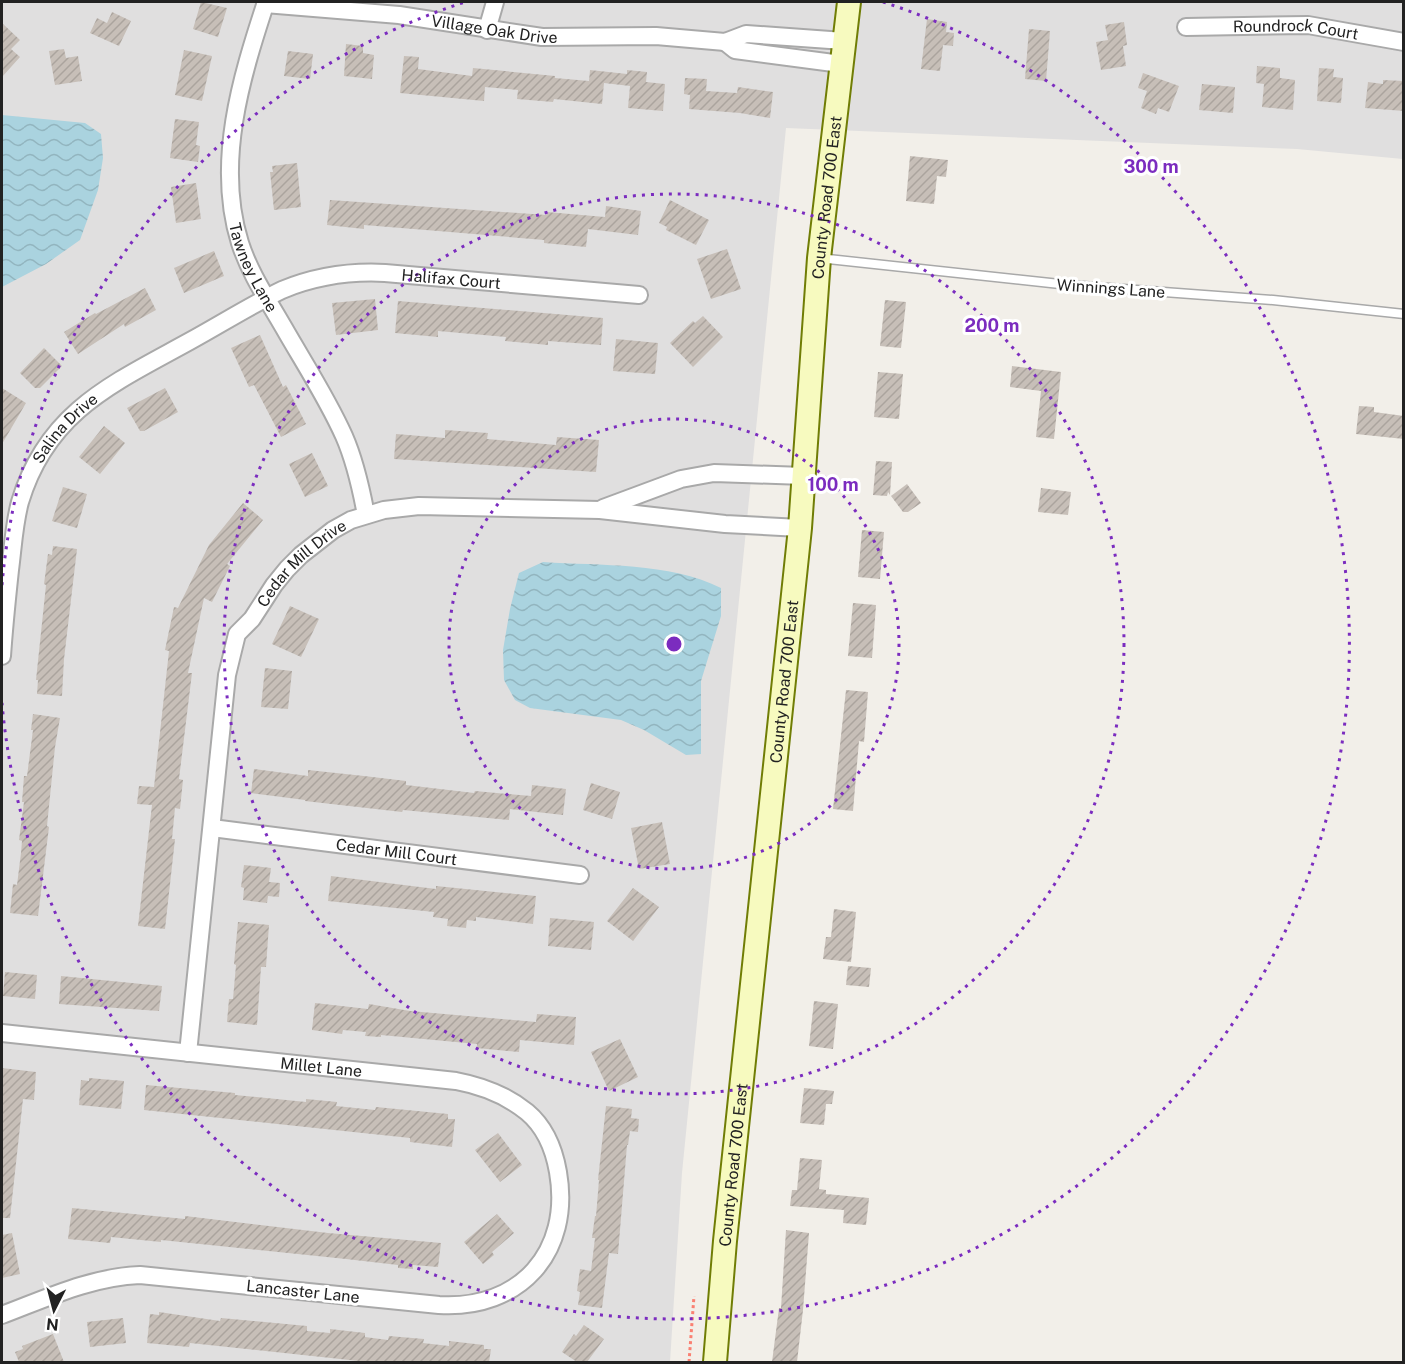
<svg xmlns="http://www.w3.org/2000/svg" width="1405" height="1364" font-family="'Public Sans',sans-serif">
	<style>
		.residential { fill: #e0dfdf }
		.water { fill: url(#water-waves) }
		.building { fill: url(#building-hatch) }
		.lines { fill: none; stroke-linecap: round; stroke-linejoin: round }
		.lane-casing { stroke: #a9a9a9; stroke-width: 11 }
		.street-casing { stroke: #a9a9a9; stroke-width: 20 }
		.secondary-casing { stroke: #707d05; stroke-width: 26 }
		.path { stroke: #fa8072; stroke-width: 3; stroke-dasharray: 3 3; stroke-linecap: butt }
		.lane { stroke: #fff; stroke-width: 8 }
		.street { stroke: #fff; stroke-width: 16 }
		.secondary { stroke: #f7fabf; stroke-width: 22 }
		.ring { fill: none; stroke: #7b2cbf; stroke-width: 3; stroke-dasharray: 3 6 }
		.labels { text-anchor: middle; stroke-width: 6; stroke-linejoin: round; paint-order: stroke }
		.street-label { font-size: 16px; fill: #222; stroke: #fff }
		.centre { fill: #7b2cbf; stroke: #fff; stroke-width: 3 }
		.ring-label { font-size: 18px; text-anchor: middle; font-weight: bold; fill: #7b2cbf; stroke: #fff; stroke-width: 6; stroke-linejoin: round; paint-order: stroke }
	</style>
	<defs>
		<pattern id="water-waves" width="16" height="10" patternUnits="userSpaceOnUse" patternTransform="scale(1.5)"><rect width="16" height="10" fill="#aad3df"/><path d="M0 5q4-4 8 0t8 0" fill="none" stroke="#92b5bf"/></pattern>
		<pattern id="building-hatch" width="6" height="6" patternUnits="userSpaceOnUse" patternTransform="scale(1.5)"><rect width="6" height="6" fill="#c7bfb8"/><path d="M-1 1l2-2M0 6l6-6M5 7l2-2" fill="none" stroke="#aba49e"/></pattern>
	</defs>
	<rect width="100%" height="100%" fill="#f2efe9"/>
	<path class="residential" d="M 2,2 L 1403,2 L 1403,159 L 1297,149 L 786,128 L 682,1173 L 670,1362 L 2,1362 Z"/>
	<path class="water" d="M 2,115 L 85,123 L 101,134 L 103,158 L 98,190 L 80,240 L 46,264 L 2,287 Z
		M 543,562 C 601,566 669,562 721,588 L 721,616 L 701,681 L 701,754 L 686,755 L 644,730 L 621,720 L 530,708 L 515,700 L 504,680 L 503,650 L 510,609 L 519,573 Z"/>
	<path class="building" d="M 201,2 L 227,8 L 218,37 L 193,29 Z
		M 112,12 L 131,21 L 119,46 L 90,33 L 97,18 L 107,23 Z
		M 927,19 L 947,22 L 946,32 L 954,33 L 953,46 L 943,45 L 940,71 L 921,69 Z
		M 1124,22 L 1127,45 L 1123,46 L 1126,66 L 1101,70 L 1096,42 L 1108,40 L 1105,25 Z
		M 2,23 L 20,40 L 11,49 L 20,57 L 2,77 Z
		M 1029,29 L 1050,31 L 1046,81 L 1025,79 Z
		M 346,44 L 363,46 L 363,53 L 374,55 L 372,79 L 344,76 Z
		M 64,49 L 66,58 L 78,56 L 82,81 L 55,85 L 49,51 Z
		M 184,50 L 212,56 L 202,101 L 175,95 Z
		M 288,51 L 313,54 L 310,79 L 284,76 Z
		M 404,56 L 419,57 L 418,69 L 472,76 L 473,68 L 555,76 L 555,78 L 589,81 L 590,70 L 627,74 L 627,70 L 647,72 L 646,82 L 665,84 L 663,111 L 628,108 L 630,86 L 604,83 L 602,104 L 554,99 L 553,102 L 517,99 L 518,90 L 485,87 L 484,101 L 400,93 Z
		M 1257,66 L 1280,68 L 1280,78 L 1295,80 L 1293,110 L 1262,107 L 1264,84 L 1256,83 Z
		M 1319,68 L 1334,69 L 1333,77 L 1343,78 L 1341,103 L 1317,101 Z
		M 1143,73 L 1179,86 L 1169,112 L 1158,108 L 1156,114 L 1141,108 L 1147,91 L 1138,88 Z
		M 685,78 L 707,79 L 706,91 L 737,93 L 738,87 L 773,92 L 770,118 L 740,113 L 689,109 L 690,95 L 684,94 Z
		M 1383,80 L 1404,81 L 1404,111 L 1365,108 L 1368,82 L 1383,84 Z
		M 1202,84 L 1235,87 L 1233,113 L 1199,110 Z
		M 175,119 L 199,122 L 196,145 L 200,146 L 198,162 L 170,158 Z
		M 910,156 L 948,160 L 946,177 L 937,176 L 934,204 L 906,201 Z
		M 297,163 L 301,207 L 274,210 L 270,172 L 273,172 L 272,166 Z
		M 196,183 L 201,219 L 176,223 L 171,187 Z
		M 330,200 L 546,215 L 547,212 L 605,217 L 606,206 L 641,211 L 638,235 L 588,229 L 586,247 L 544,243 L 544,240 L 438,231 L 364,225 L 364,229 L 327,225 Z
		M 670,200 L 709,220 L 696,245 L 666,230 L 667,227 L 659,223 Z
		M 727,249 L 741,289 L 711,299 L 697,259 Z
		M 214,251 L 224,276 L 184,293 L 174,268 Z
		M 145,288 L 156,310 L 125,327 L 124,324 L 78,354 L 64,332 L 95,313 L 96,314 Z
		M 375,299 L 378,330 L 336,335 L 332,303 Z
		M 885,300 L 906,302 L 901,348 L 880,346 Z
		M 398,301 L 603,318 L 601,345 L 548,341 L 548,345 L 505,341 L 506,337 L 438,331 L 438,337 L 395,333 Z
		M 703,316 L 723,337 L 693,367 L 670,343 L 693,321 L 695,323 Z
		M 260,335 L 283,387 L 286,385 L 306,424 L 281,437 L 254,385 L 249,387 L 231,348 Z
		M 616,339 L 658,343 L 655,374 L 613,371 Z
		M 44,348 L 62,366 L 40,388 L 35,388 L 20,373 Z
		M 1012,366 L 1061,372 L 1054,439 L 1036,437 L 1041,391 L 1010,387 Z
		M 878,372 L 903,374 L 899,419 L 874,417 Z
		M 2,388 L 26,403 L 2,444 Z
		M 165,388 L 178,412 L 144,431 L 140,431 L 127,408 Z
		M 1359,406 L 1374,407 L 1374,412 L 1404,416 L 1404,439 L 1356,434 Z
		M 104,426 L 125,443 L 100,474 L 79,457 Z
		M 445,430 L 488,433 L 487,439 L 556,445 L 557,437 L 599,440 L 596,472 L 394,459 L 396,434 L 445,438 Z
		M 312,453 L 328,486 L 305,497 L 289,464 Z
		M 876,461 L 892,462 L 890,495 L 888,492 L 887,496 L 873,495 Z
		M 907,484 L 921,503 L 908,512 L 903,512 L 891,496 Z
		M 63,487 L 87,494 L 77,528 L 52,521 Z
		M 1041,488 L 1071,492 L 1068,515 L 1038,512 Z
		M 243,503 L 263,520 L 227,564 L 230,566 L 212,602 L 204,598 L 188,673 L 192,673 L 179,779 L 183,780 L 180,809 L 175,808 L 172,839 L 175,839 L 165,929 L 138,926 L 152,805 L 137,804 L 139,786 L 154,787 L 169,651 L 165,650 L 174,607 L 178,608 L 209,545 Z
		M 862,530 L 884,532 L 880,579 L 858,577 Z
		M 53,546 L 77,549 L 64,659 L 62,696 L 37,694 L 38,680 L 36,680 L 46,585 L 44,584 L 48,554 L 52,555 Z
		M 853,603 L 876,605 L 872,658 L 848,656 Z
		M 290,606 L 319,619 L 301,657 L 272,644 Z
		M 265,668 L 292,671 L 288,709 L 261,707 Z
		M 846,690 L 868,692 L 864,742 L 859,741 L 853,811 L 833,809 Z
		M 33,714 L 60,718 L 55,747 L 47,826 L 49,827 L 38,916 L 10,913 L 13,884 L 17,885 L 21,853 L 22,841 L 19,840 L 24,802 L 22,802 L 24,776 L 27,776 L 33,730 L 31,730 Z
		M 254,769 L 308,776 L 308,770 L 364,776 L 406,781 L 406,785 L 474,793 L 475,791 L 531,796 L 532,785 L 566,789 L 563,815 L 510,809 L 509,820 L 403,810 L 402,812 L 305,801 L 305,800 L 251,793 Z
		M 591,783 L 620,792 L 612,819 L 583,810 Z
		M 662,822 L 670,864 L 639,869 L 631,828 Z
		M 244,865 L 271,868 L 269,882 L 280,883 L 279,897 L 268,896 L 267,903 L 243,900 L 244,888 L 241,887 Z
		M 331,876 L 436,889 L 436,886 L 536,896 L 533,924 L 476,917 L 476,921 L 467,920 L 466,928 L 447,926 L 448,919 L 433,917 L 434,912 L 328,901 Z
		M 633,888 L 659,907 L 633,941 L 607,921 Z
		M 834,909 L 856,912 L 851,962 L 823,959 L 826,937 L 831,937 Z
		M 550,918 L 594,922 L 591,950 L 548,946 Z
		M 238,922 L 269,925 L 266,967 L 261,967 L 257,1025 L 227,1022 L 229,999 L 233,999 L 236,965 L 234,964 Z
		M 848,966 L 871,968 L 869,987 L 846,985 Z
		M 5,972 L 37,975 L 35,999 L 3,996 Z
		M 61,976 L 162,986 L 159,1011 L 59,1004 Z
		M 814,1001 L 838,1004 L 833,1049 L 809,1046 Z
		M 315,1003 L 368,1009 L 369,1004 L 410,1011 L 536,1022 L 537,1014 L 576,1017 L 574,1045 L 520,1040 L 519,1052 L 477,1048 L 477,1044 L 381,1035 L 381,1037 L 365,1036 L 366,1032 L 343,1030 L 342,1034 L 312,1030 Z
		M 620,1039 L 638,1077 L 609,1091 L 591,1052 Z
		M 2,1068 L 36,1072 L 34,1100 L 23,1099 L 10,1218 L 2,1218 Z
		M 89,1078 L 124,1081 L 121,1109 L 79,1105 L 81,1080 L 89,1081 Z
		M 146,1085 L 235,1093 L 235,1095 L 306,1102 L 306,1099 L 337,1102 L 336,1106 L 375,1110 L 376,1107 L 448,1114 L 448,1119 L 455,1119 L 452,1147 L 410,1142 L 410,1138 L 144,1110 Z
		M 804,1088 L 834,1091 L 832,1104 L 826,1104 L 824,1125 L 800,1123 Z
		M 606,1106 L 632,1109 L 631,1118 L 639,1119 L 638,1132 L 630,1131 L 628,1145 L 627,1145 L 618,1254 L 609,1253 L 602,1308 L 578,1305 L 580,1292 L 577,1291 L 580,1269 L 591,1271 L 595,1238 L 592,1238 L 595,1216 L 596,1216 L 599,1180 L 598,1180 Z
		M 498,1133 L 522,1165 L 500,1182 L 475,1150 Z
		M 800,1158 L 822,1160 L 819,1189 L 826,1190 L 826,1194 L 869,1198 L 866,1225 L 843,1223 L 844,1210 L 790,1206 L 792,1190 L 797,1190 Z
		M 72,1208 L 185,1219 L 185,1216 L 328,1233 L 441,1243 L 438,1267 L 413,1265 L 413,1269 L 398,1268 L 398,1265 L 346,1259 L 161,1240 L 161,1242 L 111,1237 L 110,1243 L 68,1239 Z
		M 497,1214 L 514,1233 L 492,1252 L 494,1255 L 483,1264 L 464,1242 Z
		M 786,1230 L 809,1233 L 803,1310 L 797,1362 L 772,1362 L 779,1308 L 781,1308 Z
		M 12,1233 L 20,1274 L 2,1278 L 2,1235 Z
		M 159,1312 L 220,1321 L 221,1318 L 307,1326 L 307,1331 L 330,1333 L 330,1329 L 365,1333 L 365,1337 L 388,1340 L 389,1336 L 424,1339 L 423,1343 L 449,1346 L 449,1341 L 484,1345 L 484,1349 L 491,1349 L 489,1362 L 368,1362 L 190,1343 L 189,1347 L 147,1343 L 150,1314 L 159,1315 Z
		M 123,1318 L 126,1343 L 90,1347 L 87,1322 Z
		M 584,1325 L 604,1339 L 587,1362 L 577,1362 L 562,1352 L 574,1334 L 576,1336 Z
		M 53,1334 L 64,1362 L 19,1362 L 15,1352 L 23,1349 L 22,1346 Z"/>
	<g class="lines">
		<g class="lane-casing">
			<path id="lane" d="M 819,258 L 1069,285 L 1273,300 L 1404,314"/>
		</g>
		<g class="street-casing">
			<g id="street">
				<path id="s1" d="M 266,2 C 241,78 215,163 240,243 C 250,274 268,300 284,328 C 304,363 327,398 344,436 C 355,461 361,488 366,515"/>
				<path id="s2" d="M 265,4 L 399,15 L 542,37 L 656,36 L 725,42 L 746,34 L 844,41"/>
				<path id="s3" d="M 1186,27 L 1308,25 L 1404,42"/>
				<path d="M 487,30 L 495,2"/>
				<path d="M 725,42 L 735,50 L 841,64"/>
				<path d="M 603,508 L 681,479 L 714,473 L 804,476"/>
				<path id="s4" d="M 2,656 C 4,627 7,598 10,570 C 13,547 14,524 20,502 C 47,411 114,383 190,341 C 221,324 251,305 282,290 C 316,276 348,271 385,273 L 639,295"/>
				<path id="s5" d="M 212,828 L 580,875"/>
				<path id="s6" d="M 2,1033 L 456,1081 C 483,1086 506,1095 527,1112 C 545,1127 554,1149 558,1172 C 572,1252 520,1310 439,1305 L 140,1275 C 91,1277 47,1298 2,1315"/>
				<path id="s7" d="M 188,1053 L 227,675 L 237,634 L 252,619 L 274,585 L 287,569 L 301,555 L 333,530 L 351,520 L 384,510 L 419,506 L 600,510 L 725,524 L 800,528"/>
			</g>
		</g>
		<g class="secondary-casing">
			<g id="secondary">
				<path id="s8" d="M 715,1362 L 725,1241 L 800,528 L 819,258 L 849,2"/>
			</g>
		</g>
		<path class="path" d="M 689,1362 L 694,1296"/>
		<use href="#lane" class="lane"/>
		<use href="#street" class="street"/>
		<use href="#secondary" class="secondary"/>
	</g>
	<g class="ring">
		<circle cx="674" cy="644" r="225"/>
		<circle cx="674" cy="644" r="450"/>
		<path d="M2 585A675 675 0 0 1 465 2M883 2A675 675 0 1 1 2 703"/>
	</g>
	<g class="labels">
		<g class="street-label">
			<text dy="6" stroke="none"><textPath href="#s2" startOffset="231">Village Oak Drive</textPath></text>
			<text dy="6" stroke="none"><textPath href="#s3" startOffset="110">Roundrock Court</textPath></text>
			<text dy="6" stroke="none"><textPath href="#s8" startOffset="1170">County Road 700 East</textPath></text>
			<text dy="6" stroke="none"><textPath href="#s1" startOffset="274">Tawney Lane</textPath></text>
			<text dy="6" stroke="none"><textPath href="#s4" startOffset="674">Halifax Court</textPath></text>
			<text transform="translate(1111 288) rotate(4)" y="6">Winnings Lane</text>
			<text dy="6" stroke="none"><textPath href="#s4" startOffset="243">Salina Drive</textPath></text>
			<text dy="6" stroke="none"><textPath href="#s7" startOffset="519">Cedar Mill Drive</textPath></text>
			<text dy="6" stroke="none"><textPath href="#s8" startOffset="684">County Road 700 East</textPath></text>
			<text dy="6" stroke="none"><textPath href="#s5" startOffset="186">Cedar Mill Court</textPath></text>
			<text dy="6" stroke="none"><textPath href="#s6" startOffset="321">Millet Lane</textPath></text>
			<text dy="6" stroke="none"><textPath href="#s8" startOffset="198">County Road 700 East</textPath></text>
			<text transform="translate(303 1291) rotate(6)" y="6">Lancaster Lane</text>
		</g>
	</g>
	<circle cx="674" cy="644" r="9" class="centre"/>
	<g class="ring-label">
		<text x="1151" y="173">300 m</text>
		<text x="992" y="332">200 m</text>
		<text x="833" y="491">100 m</text>
	</g>
	<rect width="1405" height="1364" fill="none" stroke="#222222" stroke-width="6"/>
	<g transform="translate(54 1310) rotate(186)" stroke="#ffffff" stroke-width="4.5" paint-order="stroke">
	<path d="M0-4.5L10 22L0 15L-10 22Z" fill="#222222"/>
	<text y="-9" font-size="16" font-weight="bold" text-anchor="middle" fill="#222222">N</text>
	</g>
</svg>
